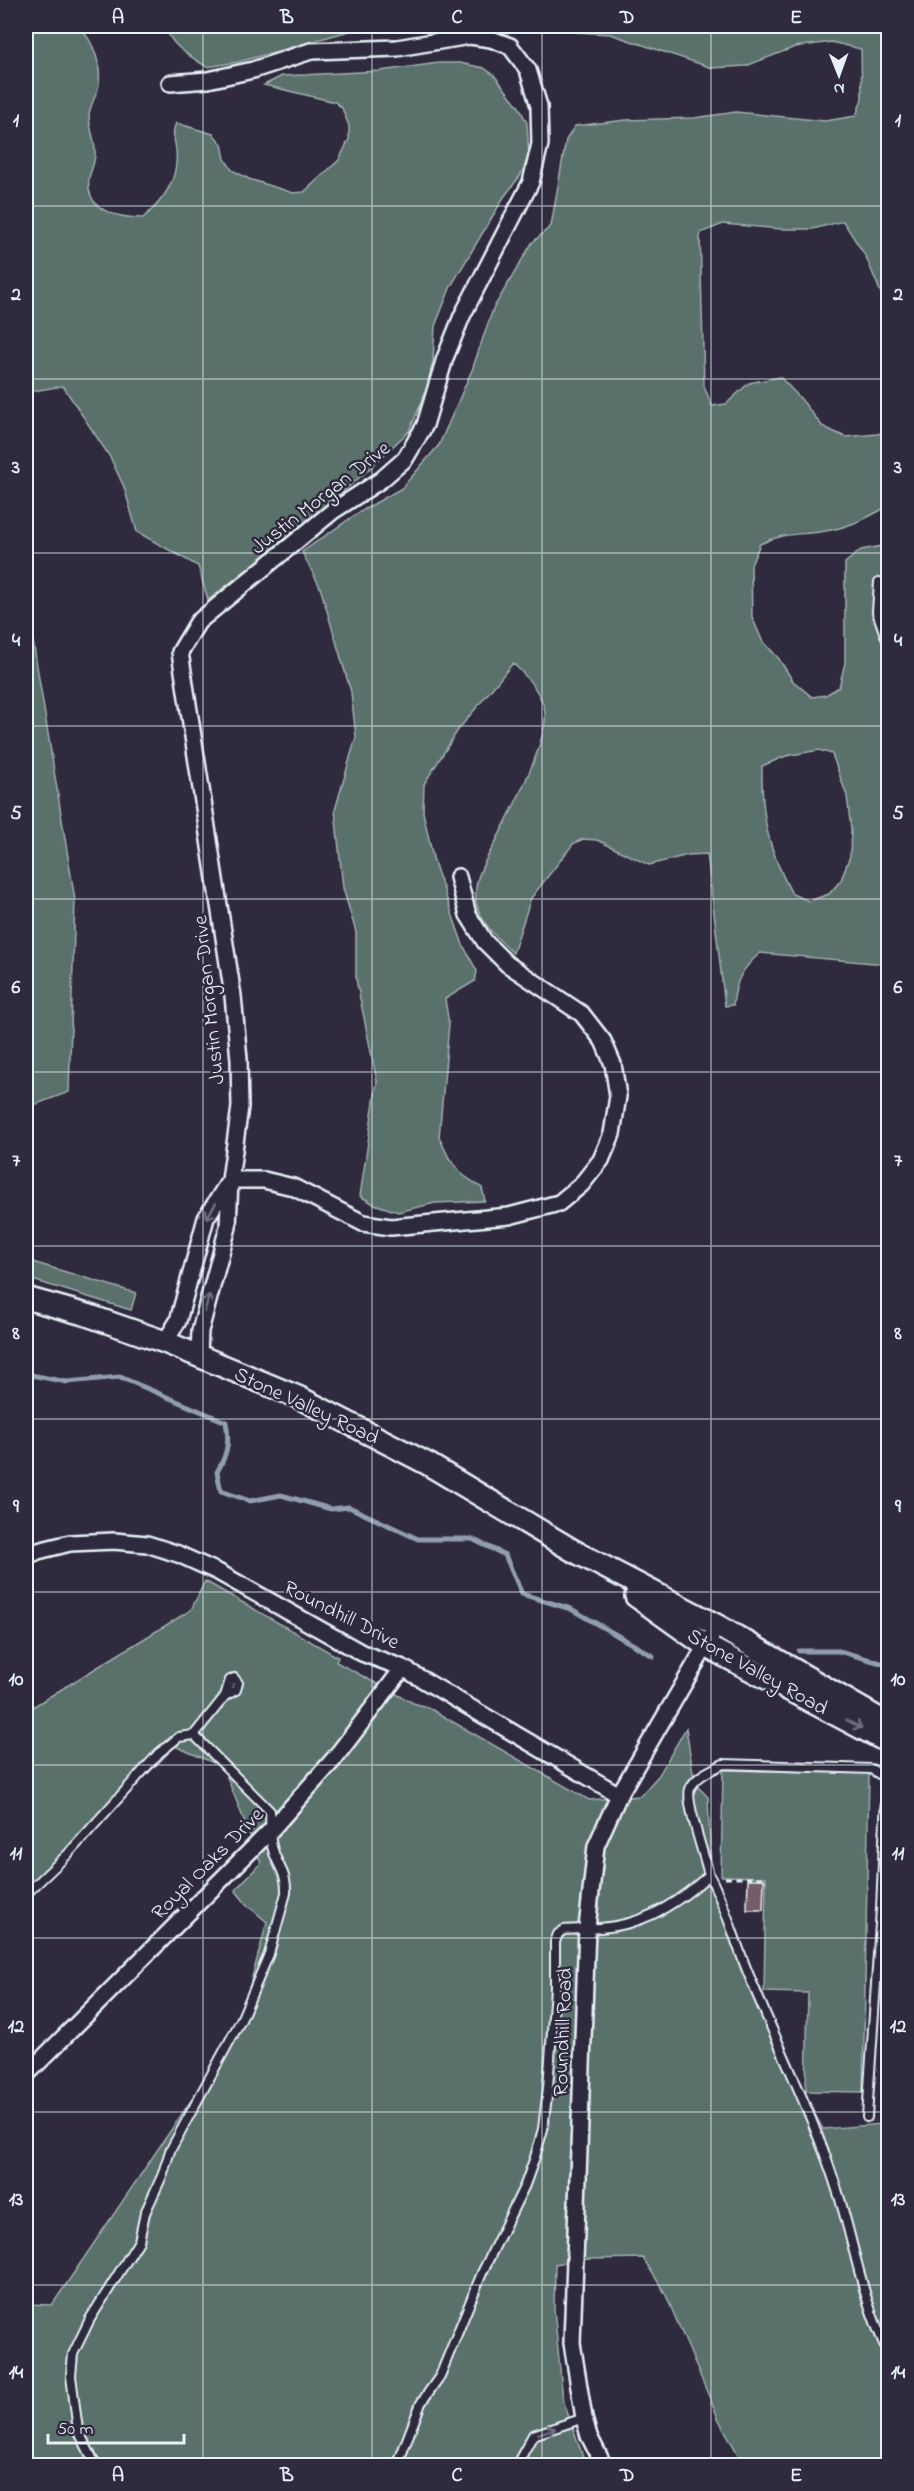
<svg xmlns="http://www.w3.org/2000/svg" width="914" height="2491" font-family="'Indie Flower',sans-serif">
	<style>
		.green { fill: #5a706a; stroke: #a1b0b1; stroke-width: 1.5; fill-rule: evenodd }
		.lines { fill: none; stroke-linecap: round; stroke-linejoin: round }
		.stream { stroke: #909eb0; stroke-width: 5 }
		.building { fill: #745d65; stroke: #e8f1f8; stroke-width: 1.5 }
		.lane-casing { stroke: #e8f1f8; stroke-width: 12 }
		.street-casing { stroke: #e8f1f8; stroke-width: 20 }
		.secondary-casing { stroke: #e8f1f8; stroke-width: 26 }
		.path { stroke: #e8f1f8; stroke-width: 3; stroke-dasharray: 6 4.5; stroke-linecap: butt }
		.lane { stroke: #2f2a3d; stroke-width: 8 }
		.street { stroke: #2f2a3d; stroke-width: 15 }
		.secondary { stroke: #2f2a3d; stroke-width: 21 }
		.oneway { stroke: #70707e }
		.grid { fill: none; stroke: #e8f1f8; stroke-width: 1.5; stroke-opacity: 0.55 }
		.labels { text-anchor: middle; stroke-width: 5; stroke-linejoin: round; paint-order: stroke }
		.street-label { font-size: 21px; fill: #e8f1f8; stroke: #2f2a3d }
		.neatline { fill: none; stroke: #e8f1f8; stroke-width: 2 }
		.grid-label { font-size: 20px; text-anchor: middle; font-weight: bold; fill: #e8f1f8 }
	</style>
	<rect width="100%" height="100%" fill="#2f2a3d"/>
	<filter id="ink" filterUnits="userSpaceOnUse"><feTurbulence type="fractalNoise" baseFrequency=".0167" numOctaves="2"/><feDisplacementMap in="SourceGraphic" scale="12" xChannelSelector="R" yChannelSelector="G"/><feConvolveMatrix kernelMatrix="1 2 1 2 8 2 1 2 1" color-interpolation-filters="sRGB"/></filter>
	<g filter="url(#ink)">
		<path class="green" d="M 26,26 L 78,26 C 94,40 103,68 98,89 C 95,98 90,106 89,115 C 89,128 95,139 95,151 C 96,161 91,169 89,178 C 85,211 117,218 143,218 C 164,200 179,179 176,150 C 175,139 171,134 176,123 L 213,134 L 222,144 L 225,159 L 232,170 L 249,179 L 293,193 L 304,192 L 339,160 L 349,139 L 349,126 L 342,108 L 335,102 L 264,85 L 282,76 L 380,71 L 439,63 L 460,63 L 484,68 L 494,75 L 519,107 L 527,123 L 529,156 L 520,176 L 504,197 L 451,286 L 435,326 L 433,361 L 425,395 L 409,431 L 366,472 L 301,527 L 208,600 L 198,566 L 137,532 L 124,487 L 110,457 L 63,386 L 26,392 Z
			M 165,26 L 351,26 L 353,30 L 238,62 L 207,67 C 190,56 171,47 165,26 Z
			M 562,26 L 888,26 L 888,310 L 866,257 L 843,221 L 813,229 L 782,229 L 723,224 L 700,233 L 704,386 L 712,406 L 726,404 L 749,383 L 780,377 L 801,399 L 822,426 L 845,437 L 878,434 L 888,430 L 888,506 C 866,519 845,529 819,532 C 796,535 782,533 760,544 L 751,565 L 752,617 L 762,640 L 779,659 L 793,681 L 812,697 L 826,695 L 839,687 L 845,663 L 845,563 L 861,550 L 888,545 L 888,931 L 885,964 L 760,953 C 741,970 736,980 733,1005 L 725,1006 L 707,854 L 688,855 L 649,865 L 597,840 L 583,839 L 573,844 L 531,898 L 513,953 C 499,940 480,923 476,902 C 473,882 483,864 493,847 C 507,819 553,736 544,707 C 539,690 525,675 513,663 L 458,730 L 424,784 L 423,812 L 434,862 L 463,945 L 477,971 L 475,981 L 445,999 L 449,1024 L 439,1137 L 449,1158 L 463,1175 L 482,1188 L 485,1201 L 435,1203 L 398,1212 L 374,1204 L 360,1196 L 377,1081 L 356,979 L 356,932 L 343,888 L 335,810 L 356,737 L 351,692 L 320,587 L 302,552 L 358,513 L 402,488 L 439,445 L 472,370 L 493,309 L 532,243 L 551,226 L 566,140 L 575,126 L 626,120 L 694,118 L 736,112 L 825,121 L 856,116 L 862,99 L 861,49 L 831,42 L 795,47 L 746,66 L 712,68 L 610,34 L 577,32 ZM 819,750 L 832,754 L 847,796 L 851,830 L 850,856 L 841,880 L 829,894 L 809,901 L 792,894 C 768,849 761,817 762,766 L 786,756 Z
			M 26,598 L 75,900 L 69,1092 L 26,1108 Z
			M 26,1260 L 136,1293 L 131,1310 L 26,1278 Z
			M 205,1581 L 338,1657 L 336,1662 L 413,1703 L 427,1707 L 589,1800 L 640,1796 L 659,1775 L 686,1728 L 693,1773 L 698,1787 L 708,1797 L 711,1868 L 769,2020 L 788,2065 L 823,2129 L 882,2124 L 888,2144 L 888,2465 L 744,2465 L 719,2420 L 665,2293 L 643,2258 L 589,2259 L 555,2264 L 554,2309 L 563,2400 L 586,2465 L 26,2465 L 26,2304 L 52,2305 L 237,2033 L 267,1922 L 247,1905 L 236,1891 L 237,1888 L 261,1863 L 223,1767 L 175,1746 L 26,1898 L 26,1711 L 191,1610 Z
			M 723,1770 L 869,1773 L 863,2092 L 806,2091 L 808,1993 L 764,1992 L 766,1877 L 721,1876 Z"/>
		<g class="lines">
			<path class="stream" d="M 26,1374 L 67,1382 L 120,1377 L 226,1422 C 230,1442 227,1455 217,1472 L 221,1491 L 250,1501 L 281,1495 L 331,1509 L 349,1507 L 418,1539 L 472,1539 L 505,1555 L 522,1594 L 571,1609 L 653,1656
				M 799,1651 L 839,1651 L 888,1665"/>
		</g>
		<path class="building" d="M 748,1879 L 764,1879 L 763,1910 L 747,1910 Z"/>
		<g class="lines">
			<g class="lane-casing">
				<path id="lane" d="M 879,582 L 877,612 L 888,643
					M 709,1875 C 705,1857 685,1802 690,1789 C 695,1776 712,1770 723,1764 L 871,1769 L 886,1778
					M 26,1894 L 67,1855 L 159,1753 L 179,1737 L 194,1735
					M 867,2117 L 881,1909 L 888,1751
					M 96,2466 L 78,2430 L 71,2376 L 73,2354 L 90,2319 L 139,2241 L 145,2213 L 162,2176 L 170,2151 L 241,2020 L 269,1954 L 286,1893 C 287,1873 278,1867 273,1850 C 269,1839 271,1823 270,1811 L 194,1735 L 225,1696 L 236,1690 L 238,1683 L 234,1678 L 230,1680 L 225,1696
					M 397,2466 L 421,2403 L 440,2376 L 482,2273 L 525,2185 L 535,2157 L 543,2129 L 548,2088 L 555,1988 L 555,1942 L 558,1934 L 564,1930 C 581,1929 599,1929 616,1926 C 652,1920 682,1899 709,1875 C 727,1908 736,1946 751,1980 C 781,2052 816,2122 839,2196 C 855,2248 863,2303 888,2352
					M 516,2466 L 533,2435 L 584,2418"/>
			</g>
			<g class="street-casing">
				<path id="street" d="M 170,83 L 208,80 L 253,70 L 311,51 L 397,48 L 470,36 L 491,39 L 510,46 L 528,70 L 539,106 L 540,144 L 531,182 L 462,316 L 445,358 L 425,425 L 405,459 L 381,480 L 333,511 L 198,622 L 180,652 L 233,996 L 239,1059 L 240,1107 L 230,1180 L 228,1227 L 200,1331 L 199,1355
					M 230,1180 L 264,1180 L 293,1187 L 363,1223 L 391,1227 L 509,1216 L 559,1203 L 581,1185 L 601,1160 L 612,1134 L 618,1096 L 613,1064 L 603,1041 L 582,1014 L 507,964 L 485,942 L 468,915 L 458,877
					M 165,1342 L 178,1321 L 206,1218 L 228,1183
					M 26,1557 L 38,1551 L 70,1543 L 114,1541 L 147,1544 L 178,1554 L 218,1572 L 362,1653 L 403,1668 L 619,1795
					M 26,2075 L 271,1830 L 334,1759 L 403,1668
					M 604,2466 L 589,2436 L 584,2418 L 572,2343 L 587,1928 L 596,1846 L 619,1795 L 711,1637"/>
			</g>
			<g class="secondary-casing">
				<path id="secondary" d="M 26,1298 L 87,1315 L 165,1342 L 300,1398 L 428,1464 L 572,1550 L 718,1626 L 888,1724
					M 636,1596 L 706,1646 L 888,1742"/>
			</g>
			<path class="path" d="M 705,26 L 838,28 L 883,26
				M 725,1878 L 765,1878 L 764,1881"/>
			<use href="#lane" class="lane"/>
			<use href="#street" class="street"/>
			<use href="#secondary" class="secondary"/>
		</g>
		<defs><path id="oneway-shaft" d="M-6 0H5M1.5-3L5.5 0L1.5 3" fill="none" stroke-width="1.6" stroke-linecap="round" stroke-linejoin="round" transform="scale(1.5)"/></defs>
		<g class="oneway">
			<use href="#oneway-shaft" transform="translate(211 1211) rotate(121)"/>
			<use href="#oneway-shaft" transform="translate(207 1303) rotate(-75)"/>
			<use href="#oneway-shaft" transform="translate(854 1724) rotate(28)"/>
			<use href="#oneway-shaft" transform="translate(547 2431) rotate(-19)"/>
		</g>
	</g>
	<path class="grid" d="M 203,26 L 203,2466M 372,26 L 372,2466M 542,26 L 542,2466M 711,26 L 711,2466M 26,206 L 888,206M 26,379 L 888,379M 26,553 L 888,553M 26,726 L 888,726M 26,899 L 888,899M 26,1072 L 888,1072M 26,1246 L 888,1246M 26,1419 L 888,1419M 26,1592 L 888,1592M 26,1765 L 888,1765M 26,1938 L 888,1938M 26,2112 L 888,2112M 26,2285 L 888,2285"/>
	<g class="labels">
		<g class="street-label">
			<text transform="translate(320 497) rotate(-38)" y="7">Justin Morgan Drive</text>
			<text transform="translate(208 1000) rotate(-96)" y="7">Justin Morgan Drive</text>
			<text transform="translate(307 1405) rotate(25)" y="7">Stone Valley Road</text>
			<text transform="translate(342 1614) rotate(27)" y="7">Roundhill Drive</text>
			<text transform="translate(758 1671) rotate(29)" y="7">Stone Valley Road</text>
			<text transform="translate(207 1863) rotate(-45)" y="7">Royal Oaks Drive</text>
			<text transform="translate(562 2032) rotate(-88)" y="7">Roundhill Road</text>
		</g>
	</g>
	<rect width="914" height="2491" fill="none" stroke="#2f2a3d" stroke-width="66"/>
	<g transform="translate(839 75) rotate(179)" stroke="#2f2a3d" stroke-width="4.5" paint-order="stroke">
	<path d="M0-4.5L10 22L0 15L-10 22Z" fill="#e8f1f8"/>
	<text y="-9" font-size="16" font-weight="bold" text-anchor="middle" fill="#e8f1f8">N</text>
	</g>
	<path d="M48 2434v9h136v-9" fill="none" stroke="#e8f1f8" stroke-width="3"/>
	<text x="57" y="2434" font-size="18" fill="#e8f1f8" stroke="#2f2a3d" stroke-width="4.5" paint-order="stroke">50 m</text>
	<rect x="33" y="33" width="848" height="2425" class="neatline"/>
	<g class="grid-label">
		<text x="118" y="23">A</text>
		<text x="287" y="23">B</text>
		<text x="457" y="23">C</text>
		<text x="627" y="23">D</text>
		<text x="796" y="23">E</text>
		<text x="16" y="126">1</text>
		<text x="898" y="126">1</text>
		<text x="16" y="300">2</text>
		<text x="898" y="300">2</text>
		<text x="16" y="473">3</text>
		<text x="898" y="473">3</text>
		<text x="16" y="646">4</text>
		<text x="898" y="646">4</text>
		<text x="16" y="819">5</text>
		<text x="898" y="819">5</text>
		<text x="16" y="993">6</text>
		<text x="898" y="993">6</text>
		<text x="16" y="1166">7</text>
		<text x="898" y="1166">7</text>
		<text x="16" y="1339">8</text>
		<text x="898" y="1339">8</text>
		<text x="16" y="1512">9</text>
		<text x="898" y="1512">9</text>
		<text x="16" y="1685">10</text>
		<text x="898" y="1685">10</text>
		<text x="16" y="1859">11</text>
		<text x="898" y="1859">11</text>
		<text x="16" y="2032">12</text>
		<text x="898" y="2032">12</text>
		<text x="16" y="2205">13</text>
		<text x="898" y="2205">13</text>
		<text x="16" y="2378">14</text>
		<text x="898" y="2378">14</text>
		<text x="118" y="2481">A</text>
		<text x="287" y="2481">B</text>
		<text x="457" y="2481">C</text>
		<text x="627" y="2481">D</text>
		<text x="796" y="2481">E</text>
	</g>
</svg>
